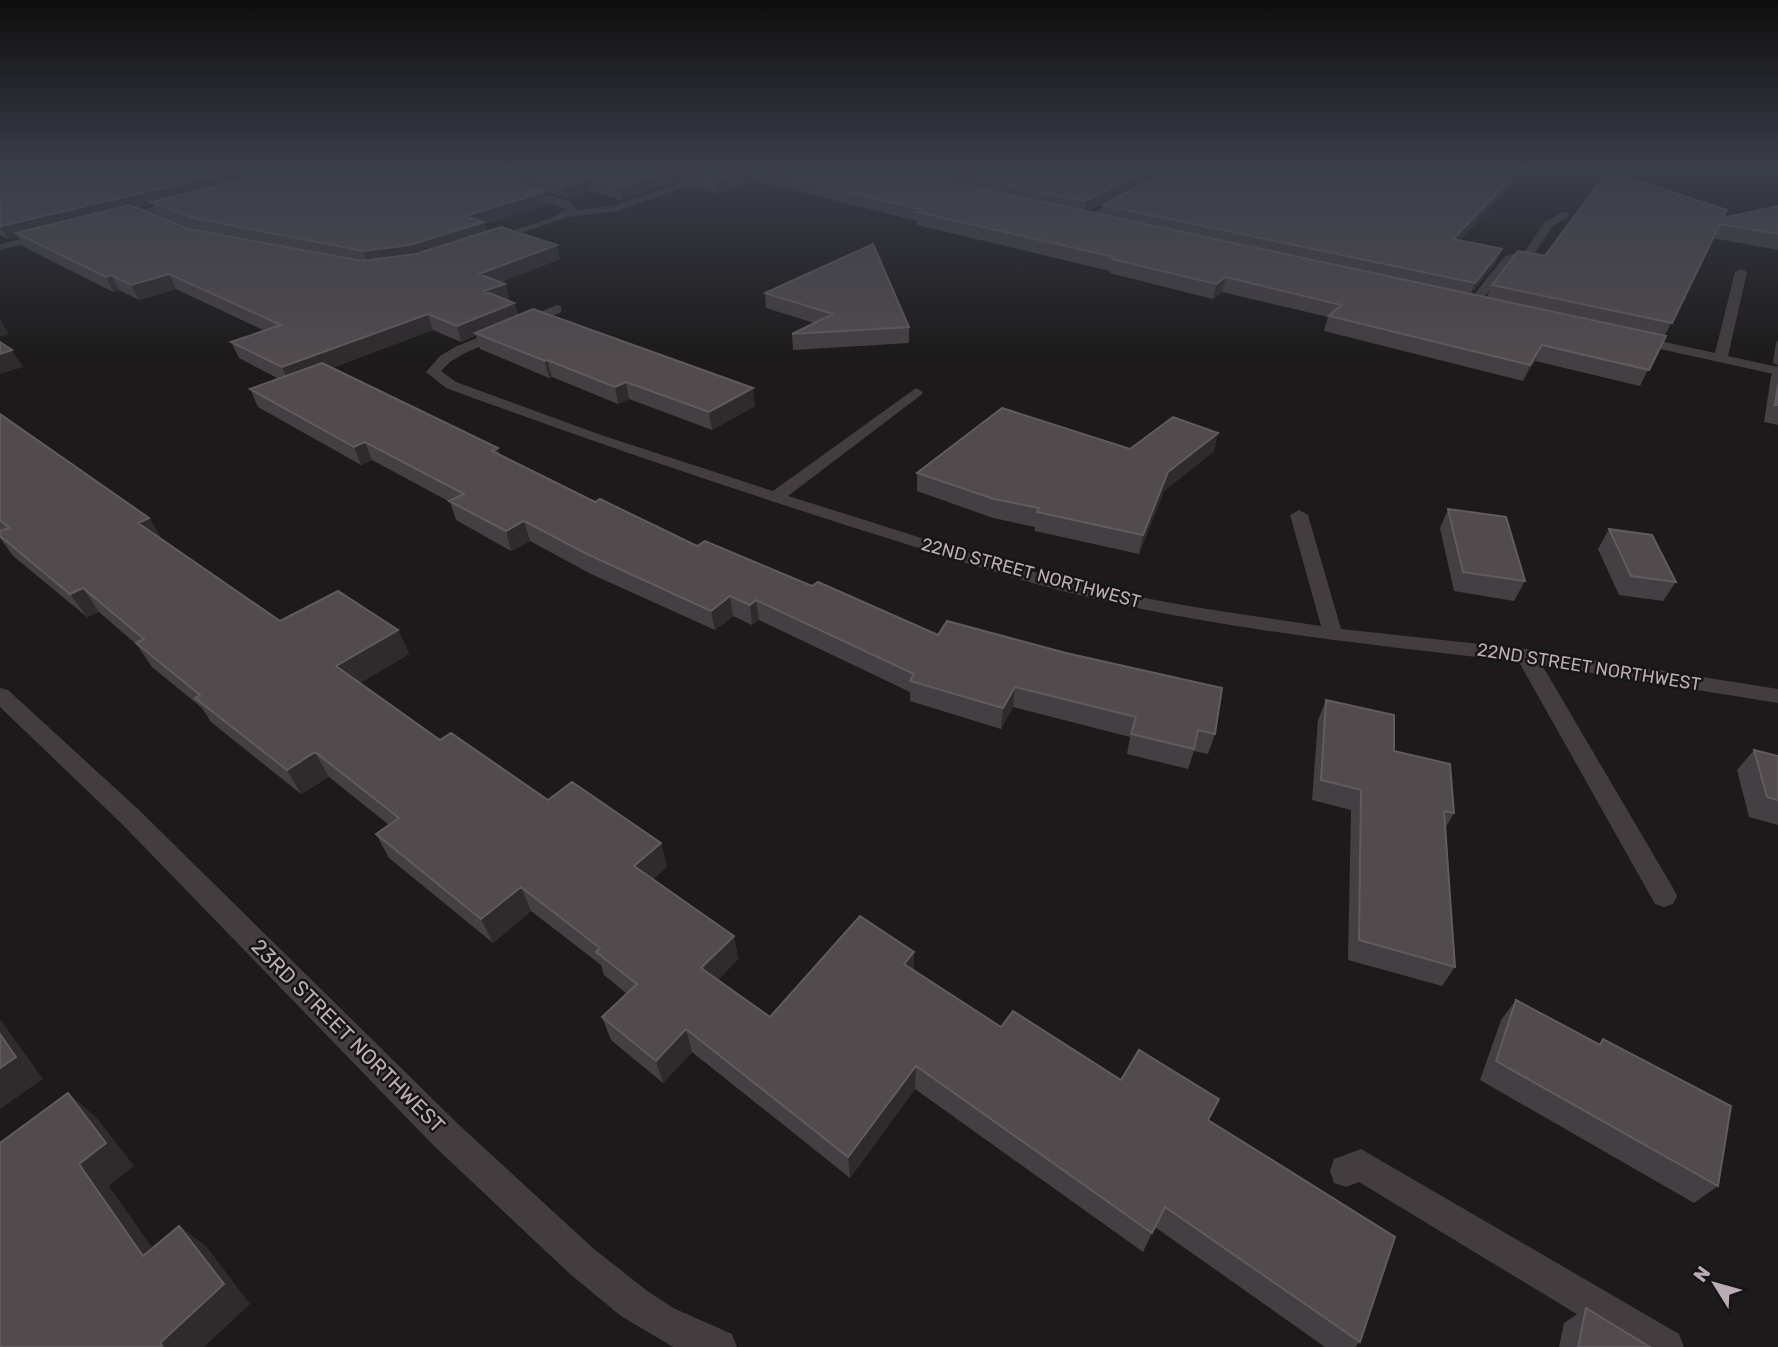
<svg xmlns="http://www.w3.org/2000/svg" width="1778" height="1347" font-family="Rubik,sans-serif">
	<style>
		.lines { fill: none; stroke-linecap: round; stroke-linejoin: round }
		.minor { fill: #433d3f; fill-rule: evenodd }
		.wall { fill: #443f42; fill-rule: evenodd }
		.shaded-wall { fill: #2f2b2d }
		.building { fill: #514b4e; stroke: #615a5e; stroke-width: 2 }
		.labels { text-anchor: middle; stroke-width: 5; stroke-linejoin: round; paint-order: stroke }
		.street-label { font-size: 18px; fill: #bbacb5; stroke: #171515 }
		.near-street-label { font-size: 21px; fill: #bbacb5; stroke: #171515 }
	</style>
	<rect width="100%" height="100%" fill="#1c1a1a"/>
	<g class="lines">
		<path class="minor" d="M 720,170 L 733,170 L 617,211 L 568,217 L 494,242 L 485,240 L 554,217 L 567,209 L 517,191 L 517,187 L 570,201 L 577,210 L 612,206 Z
			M 1171,170 L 1182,170 L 1090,221 L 1081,219 Z
			M 1560,170 L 1569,170 L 1570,171 L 1565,174 Z
			M 182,199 L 187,202 L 185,204 L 118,221 L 113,218 Z
			M 1562,212 L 1571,214 L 1552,227 L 1534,254 L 1512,261 L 1477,307 L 1469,307 L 1469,301 L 1504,257 L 1526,250 L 1544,223 Z
			M 49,232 L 54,235 L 53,237 L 0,250 L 0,244 Z
			M 1741,269 L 1747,272 L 1728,356 L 1778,367 L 1778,375 L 1633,343 L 1626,339 L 1633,335 L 1715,353 L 1735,272 Z
			M 557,305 L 561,306 L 561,312 L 465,353 L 450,362 L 441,371 L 456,382 L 601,435 L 773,491 L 916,388 L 923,392 L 921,395 L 788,496 C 886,526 984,560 1084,585 C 1162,604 1242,614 1321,626 L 1290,515 L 1299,510 L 1308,515 L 1341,629 L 1526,649 L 1778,689 L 1778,703 L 1542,665 L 1673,888 L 1677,896 L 1673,904 L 1664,907 L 1655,904 L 1519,662 C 1373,645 1226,630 1083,596 C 1007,578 933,552 858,529 C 720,485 582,438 446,388 L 426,372 L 440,356 L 455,347 Z
			M 0,688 L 8,690 L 139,810 L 457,1123 L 594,1249 L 646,1290 L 673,1308 L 732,1334 L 737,1347 L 673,1347 L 621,1316 L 570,1274 L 434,1146 L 122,824 L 0,707 Z
			M 1361,1149 L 1679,1334 L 1684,1347 L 1631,1347 L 1359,1182 L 1346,1187 L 1334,1183 L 1330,1171 L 1334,1159 Z"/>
	</g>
	<path class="wall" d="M 0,170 L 1166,170 L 1087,211 L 1102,214 L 1103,205 L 1168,170 L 1503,170 L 1513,177 L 1508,189 L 1460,240 L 1496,262 L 1471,294 L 1487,297 L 1492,285 L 1545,256 L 1778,206 L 1778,250 L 1713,238 L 1640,386 L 1535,361 L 1523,381 L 1324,331 L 1328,317 L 1222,292 L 1213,299 L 1110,273 L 1110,271 L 917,225 L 917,221 L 769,184 L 752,181 L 717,193 L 692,187 L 691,177 L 622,200 L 590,191 L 567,198 L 528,187 L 547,204 L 485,224 L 487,231 L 560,259 L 501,282 L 505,284 L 509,299 L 507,300 L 514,303 L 518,315 L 755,406 L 712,430 L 629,399 L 618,404 L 552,377 L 549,378 L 480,349 L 476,335 L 461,342 L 433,330 L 332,368 L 498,448 L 500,455 L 595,502 L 697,546 L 812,586 L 938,635 L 1215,734 L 1208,754 L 1194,751 L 1188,769 L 1127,754 L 1130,737 L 1013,707 L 1001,729 L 910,701 L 910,692 L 759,620 L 752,625 L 733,616 L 715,630 L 591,574 L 530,541 L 511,551 L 456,520 L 450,502 L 372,460 L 361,465 L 258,407 L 250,389 L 279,379 L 239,358 L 231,342 L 265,331 L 176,289 L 139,300 L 119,290 L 113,292 L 24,247 L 18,237 L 8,239 L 0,235 ZM 152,204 L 157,215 L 195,230 L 189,229 L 137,208 Z
		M 765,293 L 909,327 L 909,343 L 793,350 L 792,334 L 814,323 L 766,308 Z
		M 1778,340 L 1778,365 L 1773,363 L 1776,343 Z
		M 1778,365 L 1778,425 L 1764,422 L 1771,376 Z
		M 0,414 L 149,518 L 161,538 L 280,621 L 398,630 L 409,654 L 360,683 L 440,740 L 548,800 L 661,843 L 667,867 L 653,879 L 734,936 L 738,959 L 718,980 L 770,1017 L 914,971 L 1001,1027 L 1208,1120 L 1360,1342 L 1355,1347 L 1325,1347 L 1155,1227 L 1143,1252 L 915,1089 L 850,1178 L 692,1052 L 663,1083 L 611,1040 L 602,1017 L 627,994 L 604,975 L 601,965 L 531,911 L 493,943 L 389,858 L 376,834 L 389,825 L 329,777 L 301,794 L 211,722 L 202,708 L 152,667 L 137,645 L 99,612 L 87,617 L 13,556 L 0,538 Z
		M 1130,449 L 1214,451 L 1164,491 L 1139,554 L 1035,531 L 1035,527 L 993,518 L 917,491 L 917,473 Z
		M 1448,509 L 1525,581 L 1514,601 L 1454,591 L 1440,528 Z
		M 1609,529 L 1676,582 L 1663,601 L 1619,595 L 1598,549 Z
		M 1326,700 L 1394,751 L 1454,813 L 1446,827 L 1455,967 L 1442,986 L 1348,960 L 1351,810 L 1312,800 L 1318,720 Z
		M 1754,750 L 1778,756 L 1778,825 L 1749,817 L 1737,770 Z
		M 1516,1000 L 1599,1044 L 1603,1039 L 1718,1186 L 1694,1203 L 1480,1080 L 1501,1020 Z
		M 1586,1308 L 1650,1347 L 1559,1347 L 1564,1323 Z"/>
	<path class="shaded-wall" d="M 239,170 L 293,170 L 151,202 L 152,204 L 22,236 L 16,233 L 18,237 L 8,239 L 1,226 Z
		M 675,170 L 713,170 L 691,175 L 691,177 L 622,200 L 620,187 Z
		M 749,170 L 751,170 L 752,181 L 717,193 L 715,181 Z
		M 1145,170 L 1166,170 L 1084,213 L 1085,201 Z
		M 1513,177 L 1508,189 L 1448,253 L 1453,239 Z
		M 588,179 L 590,191 L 567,198 L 564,186 Z
		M 544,192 L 547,204 L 485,224 L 488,235 L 414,258 L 368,264 L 363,251 L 465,216 Z
		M 557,245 L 560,259 L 483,289 L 479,274 Z
		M 1502,249 L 1496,262 L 1469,297 L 1475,283 Z
		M 169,274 L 176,289 L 139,300 L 131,285 Z
		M 111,275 L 119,290 L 113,292 L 106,277 Z
		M 1226,277 L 1222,292 L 1213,299 L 1216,284 Z
		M 505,284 L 509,299 L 488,307 L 484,291 Z
		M 514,303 L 518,318 L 475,333 L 476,335 L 461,342 L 457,326 Z
		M 428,314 L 433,330 L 289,384 L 282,367 Z
		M 0,319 L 9,334 L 0,337 Z
		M 1542,345 L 1535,361 L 1523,381 L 1530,365 Z
		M 12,350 L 23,367 L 0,374 L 0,354 Z
		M 547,360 L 552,377 L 549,378 L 545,361 Z
		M 626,382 L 629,399 L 618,404 L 615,387 Z
		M 753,388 L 755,406 L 712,430 L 709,412 Z
		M 1218,433 L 1214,451 L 1164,491 L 1139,554 L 1143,535 L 1168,472 Z
		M 365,442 L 372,460 L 361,465 L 354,447 Z
		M 498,448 L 503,466 L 492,451 Z
		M 149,518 L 163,541 L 138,523 Z
		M 524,521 L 530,541 L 511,551 L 506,531 Z
		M 83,588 L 99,612 L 87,617 L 70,594 Z
		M 730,596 L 733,616 L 715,630 L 711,611 Z
		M 756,600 L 759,620 L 752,625 L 750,605 Z
		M 398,630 L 409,654 L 348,690 L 336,666 Z
		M 1015,687 L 1013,707 L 1001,729 L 1003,708 Z
		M 315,752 L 329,777 L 301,794 L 287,770 Z
		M 661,843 L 667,867 L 641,890 L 634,866 Z
		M 521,887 L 531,911 L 493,943 L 481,919 Z
		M 734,936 L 738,959 L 707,991 L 701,968 Z
		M 914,952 L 914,975 L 904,964 Z
		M 0,1019 L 43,1079 L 0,1109 Z
		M 686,1029 L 692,1052 L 663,1083 L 656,1061 Z
		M 916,1066 L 915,1089 L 850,1178 L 848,1157 Z
		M 68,1093 L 96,1117 L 134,1166 L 109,1186 L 172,1276 L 143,1256 L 79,1164 Z
		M 179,1226 L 206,1246 L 250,1304 L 204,1347 L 163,1347 L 160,1343 Z"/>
	<path class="building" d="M 0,170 L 239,170 L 1,226 Z
		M 279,170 L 473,170 L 544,192 L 465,216 L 484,222 L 410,245 L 363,251 L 194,218 L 151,202 Z
		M 508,170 L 675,170 L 620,187 L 588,179 L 564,186 Z
		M 706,170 L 749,170 L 715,181 L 691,175 Z
		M 755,170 L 894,170 L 1666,336 L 1649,370 L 1542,345 L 1530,365 L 1329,316 L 1341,305 L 1226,277 L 1216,284 L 1112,259 L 1114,257 L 917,212 L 923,210 L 768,172 Z
		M 937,170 L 1145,170 L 1085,201 Z
		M 1168,170 L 1306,170 L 1352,178 L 1359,175 L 1360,172 L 1350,170 L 1503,170 L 1513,177 L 1453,239 L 1502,249 L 1475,283 L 1103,205 Z
		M 1608,171 L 1727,210 L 1723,218 L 1778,206 L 1778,234 L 1720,224 L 1672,323 L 1492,285 L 1518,251 L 1545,256 Z
		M 130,205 L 189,229 L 362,261 L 416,254 L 501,227 L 557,245 L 479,274 L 505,284 L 484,291 L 514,303 L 457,326 L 428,314 L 282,367 L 231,342 L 281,325 L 169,274 L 131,285 L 111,275 L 106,277 L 16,233 Z
		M 873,244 L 909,327 L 792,334 L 833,314 L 765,293 Z
		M 533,309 L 753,388 L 709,412 L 626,382 L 615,387 L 547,360 L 545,361 L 475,333 Z
		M 0,342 L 12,350 L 0,354 Z
		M 322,363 L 498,448 L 492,451 L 595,502 L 600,499 L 697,546 L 705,541 L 812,586 L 818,582 L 938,635 L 947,621 L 1066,653 L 1222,688 L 1215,734 L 1198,730 L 1194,749 L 1131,734 L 1136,717 L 1015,687 L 1003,708 L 910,681 L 914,674 L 756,600 L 750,605 L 730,596 L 711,611 L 587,554 L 524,521 L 506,531 L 449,501 L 464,494 L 365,442 L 354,447 L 250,389 Z
		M 1778,384 L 1778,405 L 1775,405 Z
		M 1002,408 L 1130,449 L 1173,417 L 1218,433 L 1168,472 L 1143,535 L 1037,512 L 1039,508 L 994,499 L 917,473 Z
		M 0,414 L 149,518 L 138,523 L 280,621 L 338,591 L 398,630 L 336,666 L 440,740 L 451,733 L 548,800 L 572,782 L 661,843 L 634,866 L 734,936 L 701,968 L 770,1017 L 860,916 L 914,952 L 904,964 L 1001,1027 L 1013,1011 L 1121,1080 L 1139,1050 L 1219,1099 L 1208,1120 L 1395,1237 L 1360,1342 L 1165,1207 L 1152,1233 L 916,1066 L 848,1157 L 686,1029 L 656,1061 L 602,1017 L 637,984 L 596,952 L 600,948 L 521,887 L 481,919 L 376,834 L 399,818 L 315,752 L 287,770 L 195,698 L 200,695 L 136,643 L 144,639 L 83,588 L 70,594 L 0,536 L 0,531 L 9,528 L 0,520 Z
		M 1448,509 L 1506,517 L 1525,581 L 1463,572 Z
		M 1609,529 L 1652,535 L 1676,582 L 1631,576 Z
		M 1326,700 L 1394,715 L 1394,751 L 1450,764 L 1454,813 L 1444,811 L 1455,967 L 1359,940 L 1361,790 L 1321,780 Z
		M 1754,750 L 1778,756 L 1778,800 L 1767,797 Z
		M 1516,1000 L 1600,1045 L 1603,1039 L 1731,1106 L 1718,1186 L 1496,1061 Z
		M 0,1034 L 16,1057 L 0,1068 Z
		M 68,1093 L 106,1143 L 79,1164 L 143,1256 L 179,1226 L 224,1284 L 160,1343 L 163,1347 L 0,1347 L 0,1143 Z
		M 1586,1308 L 1650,1347 L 1578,1347 Z"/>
	<linearGradient id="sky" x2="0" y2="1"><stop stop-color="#0f0e0e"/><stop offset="0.47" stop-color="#3a3e49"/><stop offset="1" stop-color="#3a3e49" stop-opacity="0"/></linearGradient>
	<rect width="1778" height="358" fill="url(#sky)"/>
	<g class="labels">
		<g class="street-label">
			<text transform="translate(1031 573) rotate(15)" y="6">22ND STREET NORTHWEST</text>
			<text transform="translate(1589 667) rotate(9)" y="6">22ND STREET NORTHWEST</text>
		</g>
		<g class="near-street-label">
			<text transform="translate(348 1036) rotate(45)" y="7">23RD STREET NORTHWEST</text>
		</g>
	</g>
	<g transform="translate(1715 1284) rotate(307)" stroke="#171515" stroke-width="5" paint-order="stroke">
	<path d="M0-5L12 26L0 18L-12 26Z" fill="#bbacb5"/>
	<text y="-10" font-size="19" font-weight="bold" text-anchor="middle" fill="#bbacb5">N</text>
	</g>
</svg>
